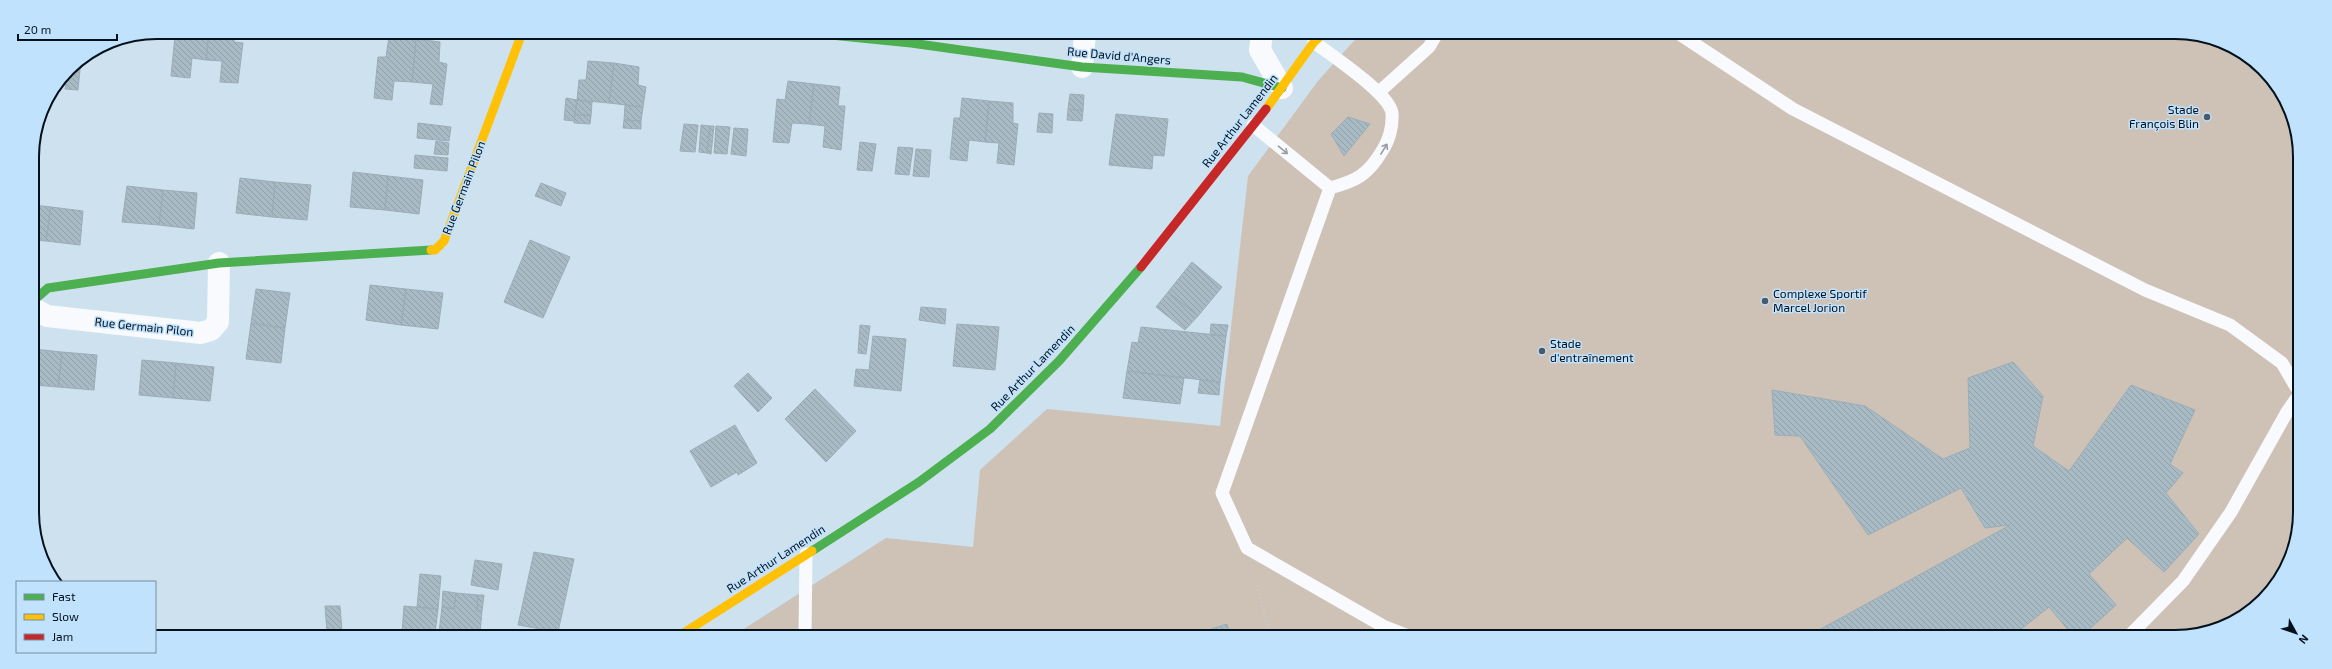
<svg xmlns="http://www.w3.org/2000/svg" width="2332" height="669" font-family="'Exo 2',sans-serif">
	<style>
		.green { fill: #cec1b5 }
		.building { fill: url(#building-back-hatch); stroke: #9aadb7 }
		.lines { fill: none; stroke-linecap: round; stroke-linejoin: round }
		.path { stroke: #c9ced3; stroke-width: 2.5; stroke-dasharray: 1 3; stroke-linecap: butt }
		.lane { stroke: #f8fafd; stroke-width: 13 }
		.street { stroke: #f8fafd; stroke-width: 22 }
		.fast { stroke: #4caf50; stroke-width: 9 }
		.slow { stroke: #ffc107; stroke-width: 9 }
		.jam { stroke: #c62828; stroke-width: 9 }
		.oneway { stroke: #969da3 }
		.poi-dot { fill: #4a5a66; stroke: #c0e2fd; stroke-width: 1.5 }
		.labels { text-anchor: middle; stroke-width: 3; stroke-linejoin: round; paint-order: stroke }
		.street-label { font-size: 12px; fill: #03111c; stroke: #c0e2fd }
		.poi-label { font-size: 12px; fill: #03111c; stroke: #c0e2fd; text-anchor: start }
		.rim { fill: none; stroke: #03111c; stroke-width: 2 }
	</style>
	<defs>
		<pattern id="building-back-hatch" width="6" height="6" patternUnits="userSpaceOnUse"><rect width="6" height="6" fill="#a8bbc5"/><path d="M-1 5l2 2M0 0l6 6M5-1l2 2" fill="none" stroke="#8fa0a9"/></pattern>
	</defs>
	<rect width="100%" height="100%" fill="#cee1ef"/>
	<path class="green" d="M 1360,34 L 2207,36 L 2263,69 L 2287,102 L 2298,133 L 2296,544 L 2279,581 L 2251,611 L 2222,628 L 2183,637 L 736,634 L 886,538 L 973,547 L 980,470 L 1047,409 L 1220,426 L 1248,176 L 1318,81 Z"/>
	<path class="building" d="M 184,32 L 209,32 L 206,60 L 192,58 L 190,78 L 171,76 L 175,36 L 183,37 Z
		M 209,32 L 235,32 L 234,42 L 243,43 L 238,83 L 220,82 L 222,61 L 206,60 Z
		M 389,36 L 416,39 L 412,82 L 394,81 L 392,100 L 374,98 L 378,57 L 386,57 Z
		M 416,39 L 440,42 L 439,62 L 447,64 L 442,105 L 430,104 L 433,84 L 412,82 Z
		M 81,60 L 78,90 L 65,89 L 68,70 Z
		M 588,61 L 614,63 L 609,103 L 577,100 L 579,80 L 586,80 Z
		M 614,63 L 639,67 L 638,85 L 646,87 L 643,107 L 609,103 Z
		M 788,81 L 814,84 L 809,124 L 792,123 L 789,143 L 773,142 L 777,99 L 785,100 Z
		M 814,84 L 840,87 L 838,106 L 845,106 L 841,150 L 823,147 L 825,126 L 809,124 Z
		M 1070,94 L 1084,95 L 1083,111 L 1068,109 Z
		M 566,98 L 577,100 L 574,121 L 564,120 Z
		M 962,98 L 989,101 L 985,142 L 969,140 L 967,161 L 950,159 L 954,118 L 960,118 Z
		M 577,100 L 592,102 L 591,116 L 575,114 Z
		M 989,101 L 1013,103 L 1013,123 L 1018,124 L 1014,165 L 997,163 L 999,143 L 985,142 Z
		M 625,105 L 643,107 L 641,121 L 624,120 Z
		M 1068,109 L 1083,111 L 1082,121 L 1067,120 Z
		M 1039,113 L 1053,114 L 1052,133 L 1037,132 Z
		M 575,114 L 591,116 L 590,124 L 574,123 Z
		M 1116,114 L 1168,119 L 1164,156 L 1153,155 L 1152,169 L 1109,165 Z
		M 1348,117 L 1370,124 L 1344,156 L 1331,134 Z
		M 624,120 L 641,121 L 641,129 L 623,128 Z
		M 418,123 L 451,127 L 449,141 L 417,138 Z
		M 684,124 L 698,125 L 695,152 L 680,151 Z
		M 701,125 L 710,126 L 707,153 L 699,152 Z
		M 710,126 L 714,126 L 711,154 L 707,153 Z
		M 716,126 L 730,127 L 727,154 L 714,153 Z
		M 734,128 L 748,129 L 746,156 L 731,154 Z
		M 436,141 L 449,143 L 448,155 L 434,154 Z
		M 860,142 L 876,144 L 872,171 L 857,170 Z
		M 898,147 L 913,148 L 909,175 L 895,174 Z
		M 916,149 L 931,150 L 929,177 L 913,176 Z
		M 415,155 L 448,158 L 447,171 L 414,168 Z
		M 353,172 L 388,176 L 385,210 L 350,207 Z
		M 388,176 L 423,180 L 419,214 L 385,210 Z
		M 240,178 L 275,182 L 272,217 L 236,213 Z
		M 275,182 L 311,185 L 307,220 L 272,217 Z
		M 541,183 L 566,193 L 561,206 L 535,196 Z
		M 127,186 L 163,190 L 159,225 L 122,222 Z
		M 163,190 L 197,193 L 194,229 L 159,225 Z
		M 33,205 L 51,207 L 46,241 L 33,240 Z
		M 51,207 L 83,211 L 80,245 L 46,241 Z
		M 530,240 L 570,257 L 543,318 L 504,302 Z
		M 1192,262 L 1222,287 L 1198,316 L 1168,292 Z
		M 370,285 L 406,289 L 401,325 L 366,320 Z
		M 256,289 L 290,293 L 285,328 L 251,323 Z
		M 406,289 L 443,293 L 438,329 L 401,325 Z
		M 1168,292 L 1198,316 L 1185,330 L 1156,307 Z
		M 921,307 L 946,309 L 945,324 L 919,320 Z
		M 251,323 L 285,328 L 281,363 L 246,359 Z
		M 957,324 L 999,327 L 995,370 L 953,366 Z
		M 1211,324 L 1228,325 L 1226,336 L 1210,335 Z
		M 860,325 L 870,326 L 866,354 L 858,353 Z
		M 1141,327 L 1226,336 L 1220,382 L 1127,371 L 1132,342 L 1138,343 Z
		M 873,336 L 906,339 L 901,391 L 854,386 L 856,369 L 869,370 Z
		M 33,349 L 62,352 L 58,387 L 34,385 Z
		M 62,352 L 97,355 L 94,390 L 58,387 Z
		M 142,360 L 176,363 L 173,398 L 139,395 Z
		M 2013,362 L 2043,396 L 2033,446 L 2069,471 L 2131,385 L 2195,410 L 2170,464 L 2183,473 L 2166,493 L 2199,534 L 2164,572 L 2127,538 L 2089,574 L 2116,605 L 2081,637 L 2074,637 L 2049,607 L 2015,634 L 2016,636 L 1808,636 L 2010,525 L 1985,528 L 1961,488 L 1868,535 L 1800,436 L 1775,435 L 1772,390 L 1865,406 L 1943,459 L 1970,448 L 1968,378 Z
		M 176,363 L 214,367 L 210,401 L 173,398 Z
		M 1127,371 L 1184,378 L 1180,404 L 1123,398 Z
		M 748,373 L 772,398 L 758,412 L 734,386 Z
		M 1200,380 L 1220,382 L 1219,395 L 1198,393 Z
		M 815,389 L 856,431 L 826,462 L 785,419 Z
		M 735,425 L 757,463 L 738,475 L 737,472 L 711,487 L 690,451 Z
		M 534,552 L 574,559 L 558,632 L 518,625 Z
		M 475,560 L 502,564 L 498,590 L 471,585 Z
		M 420,574 L 441,576 L 438,609 L 417,607 Z
		M 443,591 L 456,593 L 454,609 L 442,607 Z
		M 456,593 L 478,595 L 477,611 L 482,611 L 480,633 L 439,633 L 442,607 L 454,609 Z
		M 478,595 L 484,595 L 482,611 L 477,611 Z
		M 325,606 L 340,606 L 342,631 L 327,632 Z
		M 404,606 L 438,609 L 435,633 L 402,633 Z
		M 1227,624 L 1230,635 L 1193,635 Z"/>
	<g class="lines">
		<path class="path" d="M 1256,582 L 1270,635
			M 2167,630 L 2176,637"/>
		<path class="lane" d="M 1681,35 L 1793,109 L 2145,290 L 2230,325 L 2282,363 L 2296,387
			M 1379,92 L 1429,47 L 1436,35
			M 1253,125 L 1330,188 C 1356,181 1368,175 1382,151 C 1389,141 1393,126 1392,113 C 1389,93 1332,56 1314,42
			M 1330,188 L 1222,493 L 1247,548 L 1383,626 L 1406,635
			M 805,634 L 806,554
			M 2128,637 L 2183,581 L 2231,512 L 2287,412 L 2296,399"/>
		<path class="street" d="M 1262,34 L 1260,50 L 1282,88
			M 1082,67 L 1085,34
			M 33,308 L 47,316 L 201,333 L 211,330 L 218,322 L 219,263"/>
		<path class="fast" d="M 811,33 L 911,43 L 1082,67 L 1242,77 L 1282,88
			M 33,301 L 48,288 L 219,263 L 431,250
			M 812,551 L 919,482 L 990,429 L 1059,361 L 1141,267"/>
		<path class="slow" d="M 1266,109 L 1314,42 L 1323,34
			M 431,250 L 435,250 L 444,241 L 522,33
			M 682,634 L 812,551"/>
		<path class="jam" d="M 1141,267 L 1266,109"/>
	</g>
	<defs><path id="oneway-shaft" d="M-6 0H5M1.5-3L5.5 0L1.5 3" fill="none" stroke-width="1.6" stroke-linecap="round" stroke-linejoin="round"/></defs>
	<g class="oneway">
		<use href="#oneway-shaft" transform="translate(1384 149) rotate(-58)"/>
		<use href="#oneway-shaft" transform="translate(1283 150) rotate(40)"/>
	</g>
	<g class="poi-dot">
		<circle cx="2207" cy="117" r="4"/>
		<circle cx="1765" cy="301" r="4"/>
		<circle cx="1542" cy="351" r="4"/>
	</g>
	<g class="labels">
		<g class="street-label">
			<text transform="translate(1119 56) rotate(5)" y="4">Rue David d'Angers</text>
			<text transform="translate(1240 121) rotate(-52)" y="4">Rue Arthur Lamendin</text>
			<text transform="translate(464 188) rotate(-69)" y="4">Rue Germain Pilon</text>
			<text transform="translate(144 327) rotate(6)" y="4">Rue Germain Pilon</text>
			<text transform="translate(1033 368) rotate(-46)" y="4">Rue Arthur Lamendin</text>
			<text transform="translate(776 559) rotate(-33)" y="4">Rue Arthur Lamendin</text>
		</g>
		<g class="poi-label">
			<text x="2199" y="114" text-anchor="end">Stade<tspan x="2199" dy="14">François Blin</tspan></text>
			<text x="1773" y="298">Complexe Sportif<tspan x="1773" dy="14">Marcel Jorion</tspan></text>
			<text x="1550" y="348">Stade<tspan x="1550" dy="14">d'entraînement</tspan></text>
		</g>
	</g>
	<path d="M0 0H2332V669H0ZM157 39H2175A118 118 0 0 1 2293 157V512A118 118 0 0 1 2175 630H157A118 118 0 0 1 39 512V157A118 118 0 0 1 157 39Z" fill="#c0e2fd" fill-rule="evenodd"/>
	<path class="rim" d="M157 39H2175A118 118 0 0 1 2293 157V512A118 118 0 0 1 2175 630H157A118 118 0 0 1 39 512V157A118 118 0 0 1 157 39Z"/>
	<rect x="16" y="581" width="140" height="72" fill="#c0e2fd" stroke="#748ea3"/>
	<rect x="24" y="594" width="20" height="6" fill="#4caf50" stroke="#748ea3"/>
	<text x="52" y="601" font-size="12" fill="#03111c">Fast</text>
	<rect x="24" y="614" width="20" height="6" fill="#ffc107" stroke="#748ea3"/>
	<text x="52" y="621" font-size="12" fill="#03111c">Slow</text>
	<rect x="24" y="634" width="20" height="6" fill="#c62828" stroke="#748ea3"/>
	<text x="52" y="641" font-size="12" fill="#03111c">Jam</text>
	<g transform="translate(2296 633) rotate(130)" stroke="#c0e2fd" stroke-width="3" paint-order="stroke">
	<path d="M0-3L7 15L0 10L-7 15Z" fill="#03111c"/>
	<text y="-6" font-size="11" font-weight="bold" text-anchor="middle" fill="#03111c">N</text>
	</g>
	<path d="M18 34v6h99v-6" fill="none" stroke="#03111c" stroke-width="2"/>
	<text x="24" y="34" font-size="12" fill="#03111c" stroke="#c0e2fd" stroke-width="3" paint-order="stroke">20 m</text>
</svg>
